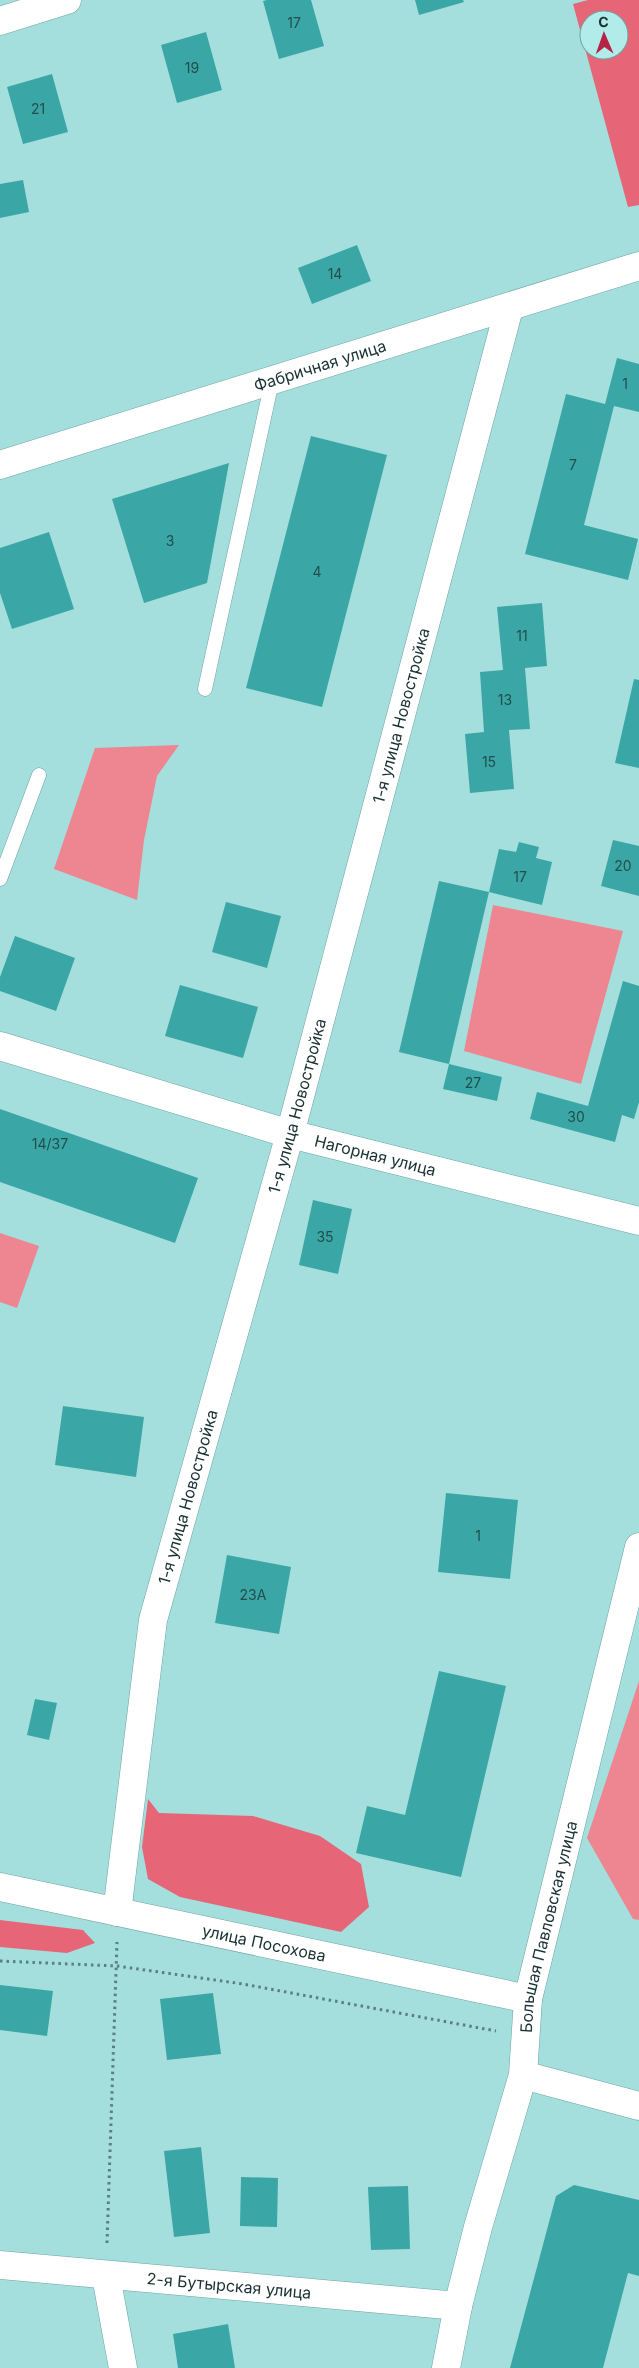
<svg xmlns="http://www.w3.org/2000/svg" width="639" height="2368" font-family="Inter,sans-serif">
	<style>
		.green { fill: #ed8690 }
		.forest { fill: #e66677; fill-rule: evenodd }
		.building { fill: #3aa6a5 }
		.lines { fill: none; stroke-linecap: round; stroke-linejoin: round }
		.lane-casing { stroke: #6ca3a2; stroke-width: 15 }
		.street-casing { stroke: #6ca3a2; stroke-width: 29 }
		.path { stroke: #59807f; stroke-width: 3; stroke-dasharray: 2.5 4; stroke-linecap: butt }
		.lane { stroke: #fff; stroke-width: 14 }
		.street { stroke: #fff; stroke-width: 28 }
		.labels { text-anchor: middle; stroke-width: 4; stroke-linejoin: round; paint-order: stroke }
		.number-label { font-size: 14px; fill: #224e4e }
		.street-label { font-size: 16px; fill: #1a3131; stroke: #b2ecea }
	</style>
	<rect width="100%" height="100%" fill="#a5dfdd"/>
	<path class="green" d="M 179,745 L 157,776 L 144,840 L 137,900 L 54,869 L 95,748 Z
		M 493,905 L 623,931 L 581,1084 L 464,1051 Z
		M 0,1233 L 39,1246 L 17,1308 L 0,1302 Z
		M 639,1681 L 639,1920 L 633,1919 L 587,1838 Z"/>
	<path class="forest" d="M 588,0 L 639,0 L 639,205 L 628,207 L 573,4 ZM 589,20 L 619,20 L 619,50 L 589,50 Z
		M 148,1799 L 159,1813 L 253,1816 L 320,1836 L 361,1864 L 369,1907 L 341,1932 L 180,1897 L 148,1879 L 142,1847 Z
		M 0,1920 L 83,1930 L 95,1943 L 67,1953 L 0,1947 Z"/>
	<path class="building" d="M 267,0 L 311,0 L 324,46 L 279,59 L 263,1 Z
		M 415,0 L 463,0 L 464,2 L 419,15 Z
		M 206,32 L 222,90 L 177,103 L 161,45 Z
		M 52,74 L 68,132 L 23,144 L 7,87 Z
		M 23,180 L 29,212 L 0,218 L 0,184 Z
		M 357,245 L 371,281 L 312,304 L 298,268 Z
		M 617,358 L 639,364 L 639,412 L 614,406 L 584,525 L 638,539 L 628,580 L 525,554 L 566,394 L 605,404 Z
		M 311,436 L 387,455 L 322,707 L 246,688 Z
		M 229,463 L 207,583 L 144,603 L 112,499 Z
		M 49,532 L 74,609 L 12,629 L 0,593 L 0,548 Z
		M 542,603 L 547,666 L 525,668 L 530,729 L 509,730 L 514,789 L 470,793 L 465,734 L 484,732 L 480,672 L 503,670 L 497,607 Z
		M 634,679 L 639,680 L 639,768 L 615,763 Z
		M 613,840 L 639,846 L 639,896 L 601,886 Z
		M 519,842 L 539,847 L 536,858 L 552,862 L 542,905 L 489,892 L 499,849 L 516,852 Z
		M 439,881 L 489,892 L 449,1064 L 399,1052 Z
		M 226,902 L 281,916 L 267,968 L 212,952 Z
		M 15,936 L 75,958 L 56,1011 L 0,991 L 0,977 Z
		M 623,981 L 639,986 L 639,1102 L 634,1119 L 622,1115 L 615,1142 L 530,1119 L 537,1092 L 588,1106 Z
		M 180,985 L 258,1007 L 243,1058 L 165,1036 Z
		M 449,1064 L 502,1077 L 497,1101 L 443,1089 Z
		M 0,1109 L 198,1178 L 175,1243 L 0,1182 Z
		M 313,1200 L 352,1209 L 338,1274 L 299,1265 Z
		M 63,1406 L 144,1417 L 136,1477 L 55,1465 Z
		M 446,1493 L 518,1500 L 510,1579 L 438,1572 Z
		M 227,1555 L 291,1567 L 279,1634 L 215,1623 Z
		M 439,1671 L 506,1686 L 461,1877 L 356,1853 L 367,1806 L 405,1815 Z
		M 35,1699 L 57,1703 L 49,1740 L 27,1735 Z
		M 0,1985 L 53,1991 L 47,2036 L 0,2030 Z
		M 213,1993 L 221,2054 L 167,2060 L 160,1999 Z
		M 201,2147 L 210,2233 L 174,2237 L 164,2151 Z
		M 241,2177 L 278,2178 L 277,2227 L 240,2226 Z
		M 574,2185 L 639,2200 L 639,2276 L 628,2273 L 603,2368 L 510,2368 L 556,2196 Z
		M 408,2186 L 410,2249 L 371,2250 L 368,2187 Z
		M 228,2324 L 235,2368 L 178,2368 L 173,2334 Z"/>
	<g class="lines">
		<g class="lane-casing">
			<path id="lane" d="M 205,689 L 272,381
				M 0,879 L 39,775"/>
		</g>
		<g class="street-casing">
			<g id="street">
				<path d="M 0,21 L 67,0"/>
				<path id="s1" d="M 0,465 L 639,266"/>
				<path id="s2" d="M 0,1046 L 290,1134 L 639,1221"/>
				<path id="s3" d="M 0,1887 L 528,1999"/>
				<path id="s4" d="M 117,1912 L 153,1620 L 290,1134 L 509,308"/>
				<path d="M 523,2075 L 639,2106"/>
				<path id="s5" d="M 0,2265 L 458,2306"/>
				<path d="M 106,2276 L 123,2368"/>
				<path id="s6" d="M 446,2368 L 458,2306 L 478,2227 L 523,2075 L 528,1999 L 639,1547"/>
			</g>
		</g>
		<path class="path" d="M 0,1961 L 117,1966 L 243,1984 L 496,2031
			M 107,2243 L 117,1942"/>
		<use href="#lane" class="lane"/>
		<use href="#street" class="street"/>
	</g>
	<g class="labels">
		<g class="number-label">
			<text x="294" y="28">17</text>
			<text x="192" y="73">19</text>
			<text x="38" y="114">21</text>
			<text x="335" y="279">14</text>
			<text x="625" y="389">1</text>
			<text x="573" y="470">7</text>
			<text x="170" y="546">3</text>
			<text x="317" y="577">4</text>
			<text x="522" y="641">11</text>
			<text x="505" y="705">13</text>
			<text x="489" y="767">15</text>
			<text x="623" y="871">20</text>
			<text x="520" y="882">17</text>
			<text x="473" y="1088">27</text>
			<text x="576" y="1122">30</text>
			<text x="50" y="1149">14/37</text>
			<text x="325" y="1242">35</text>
			<text x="478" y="1541">1</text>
			<text x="253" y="1600">23А</text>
		</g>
		<g class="street-label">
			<text dy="6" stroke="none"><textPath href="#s1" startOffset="335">Фабричная улица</textPath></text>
			<text dy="6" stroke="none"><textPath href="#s4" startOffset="1232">1-я улица Новостройка</textPath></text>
			<text dy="6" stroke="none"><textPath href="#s4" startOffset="828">1-я улица Новостройка</textPath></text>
			<text dy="6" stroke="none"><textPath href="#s2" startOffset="391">Нагорная улица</textPath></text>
			<text dy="6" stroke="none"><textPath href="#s4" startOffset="422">1-я улица Новостройка</textPath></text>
			<text dy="6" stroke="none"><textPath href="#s6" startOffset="454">Большая Павловская улица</textPath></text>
			<text dy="6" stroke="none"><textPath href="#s3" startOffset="270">улица Посохова</textPath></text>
			<text dy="6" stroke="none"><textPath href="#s5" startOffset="230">2-я Бутырская улица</textPath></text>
		</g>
	</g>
	<g transform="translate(604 35) rotate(358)"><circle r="24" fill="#b2ecea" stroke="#75a1a0"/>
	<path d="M0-4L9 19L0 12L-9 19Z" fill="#b52345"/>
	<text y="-8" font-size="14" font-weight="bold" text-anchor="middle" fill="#1a3131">С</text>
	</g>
</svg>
